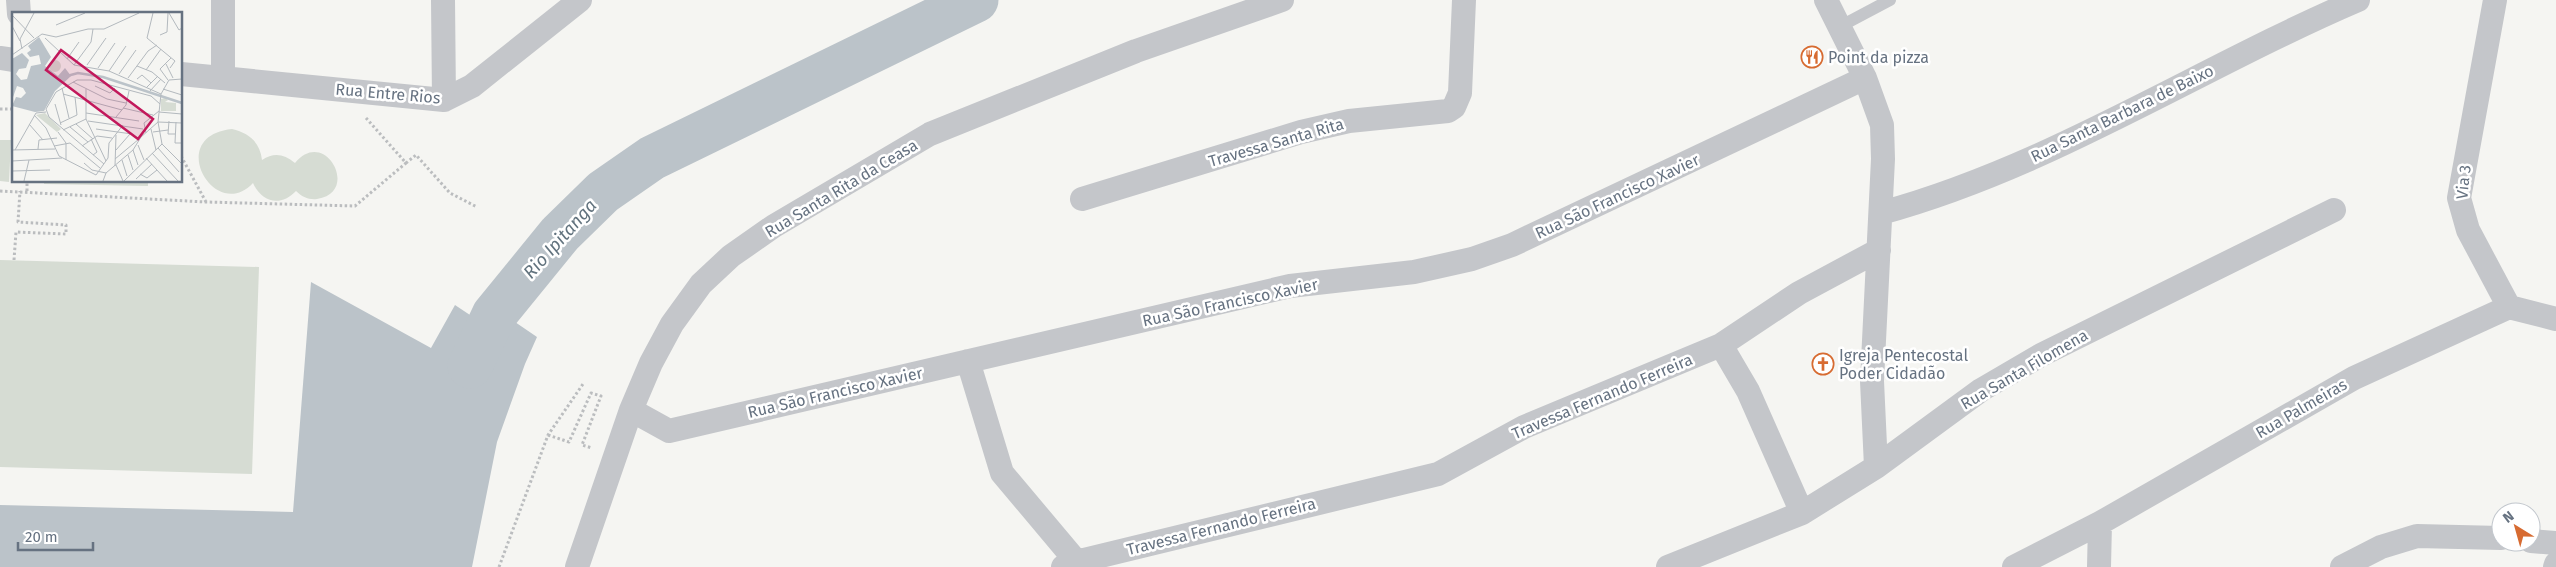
<svg xmlns="http://www.w3.org/2000/svg" width="2556" height="567" font-family="'Fira Sans',sans-serif">
	<style>
		.green { fill: #d6dcd3 }
		.water { fill: #bbc3c9 }
		.lines { fill: none; stroke-linecap: round; stroke-linejoin: round }
		.river { stroke: #bbc3c9; stroke-width: 45 }
		.path { stroke: #bbbdbf; stroke-width: 3; stroke-dasharray: 2.5 2.5; stroke-linecap: butt }
		.lane { stroke: #c4c6ca; stroke-width: 12 }
		.street { stroke: #c4c6ca; stroke-width: 24 }
		.labels { text-anchor: middle; stroke-width: 5; stroke-linejoin: round; paint-order: stroke }
		.poi-label { font-size: 16px; fill: #667281; stroke: #fff; text-anchor: start }
		.street-label { font-size: 16px; fill: #667281; stroke: #fff }
		.water-label { font-size: 18px; font-style: italic; fill: #62737e; stroke: #fff }
		.inset-river { fill: none; stroke: #bbc3c9; stroke-width: 2.5 }
		.inset-road { fill: none; stroke: #b3b9be; stroke-width: 1 }
		.view { fill: #c2185b; fill-opacity: 0.15; stroke: #c2185b; stroke-width: 2.5 }
		.inset-edge { fill: none; stroke: #667281; stroke-width: 2.5 }
	</style>
	<rect width="100%" height="100%" fill="#f5f5f2"/>
	<path class="green" d="M 232,129 C 249,133 260,142 262,160 C 274,152 284,154 295,163 C 325,126 361,193 317,199 C 309,200 302,197 296,191 C 281,207 262,203 253,183 C 215,224 164,136 232,129 Z
		M 0,140 L 11,140 L 9,182 L 0,181 Z
		M 44,181 L 148,181 L 148,186 L 44,184 Z
		M 0,260 L 259,267 L 252,474 L 0,467 Z"/>
	<path class="water" d="M 311,282 L 431,348 L 455,305 L 473,317 L 483,300 L 537,337 L 525,364 L 497,442 L 472,567 L 0,567 L 0,505 L 293,512 Z"/>
	<g class="lines">
		<path class="river" d="M 470,366 L 494,315 L 560,234 L 603,192 L 652,158 L 976,0"/>
		<path class="path" d="M 0,109 L 14,109
			M 366,118 L 406,163 L 416,155 L 450,193 L 477,207
			M 181,156 L 206,202
			M 0,191 L 206,202 L 355,206 L 406,163
			M 27,191 L 27,181
			M 14,260 L 16,232 L 66,234 L 66,225 L 18,222 L 20,191
			M 548,435 L 569,442 L 591,393 L 601,396 L 582,445 L 592,448
			M 499,567 L 548,435 L 583,384"/>
		<path class="lane" d="M 1839,27 L 1890,0"/>
		<path class="street" d="M 18,0 L 19,14
			M 223,0 L 223,78
			M 443,0 L 444,100
			M 1826,0 L 1865,78 L 1882,125 L 1883,159 L 1872,381 L 1876,467
			M 2495,0 L 2459,198 L 2468,230 L 2509,307 L 2556,319
			M 0,58 L 14,60
			M 181,74 L 444,100 L 472,86 L 580,0
			M 1082,199 L 1301,132 L 1349,121 L 1448,111 L 1454,107 L 1460,93 L 1464,0
			M 1881,213 C 2050,167 2197,69 2358,0
			M 1721,345 L 1748,391 L 1802,513
			M 968,361 L 1002,473 L 1081,567
			M 631,410 L 669,431 L 1290,286 L 1414,272 L 1472,259 L 1512,245 L 1865,78
			M 2531,541 L 2556,543
			M 577,567 L 631,410 L 651,363 L 672,324 L 701,284 L 731,256 L 774,226 L 930,134 L 1136,51 L 1282,0
			M 1063,567 L 1076,562 L 1438,474 L 1524,427 L 1721,345 L 1799,293 L 1879,250
			M 1668,567 L 1802,513 L 1876,467 L 1981,390 L 2041,355 L 2334,210
			M 2014,567 L 2100,523 L 2354,378 L 2509,307
			M 2099,567 L 2100,523
			M 2342,567 L 2381,547 L 2417,536 L 2501,538
			M 2555,567 L 2556,564"/>
	</g>
	<defs>
		<g id="restaurant-ring" transform="scale(1.125)"><circle r="9.5" fill="#fff" stroke="#d76b31" stroke-width="1.5"/><path d="M-5-6h1v4h1v-4h1v4h1v-4h1v5L-1.5 .5V6h-2V.5L-5-1ZM5-6V6H3V1.5H1.5Q1.5-4 5-6Z" fill="#d76b31"/></g>
		<g id="church-ring" transform="scale(1.125)"><circle r="9.5" fill="#fff" stroke="#d76b31" stroke-width="1.5"/><path d="M-1.2-6h2.4v3.5h3.3v2.4h-3.3V6h-2.4V-.1h-3.3v-2.4h3.3Z" fill="#d76b31"/></g>
	</defs>
	<g fill-rule="evenodd">
		<use href="#restaurant-ring" x="1812" y="57"/>
		<use href="#church-ring" x="1823" y="364"/>
	</g>
	<g class="labels">
		<g class="poi-label">
			<text x="1828" y="63">Point da pizza</text>
			<text x="1839" y="361">Igreja Pentecostal<tspan x="1839" dy="18">Poder Cidadão</tspan></text>
		</g>
		<g class="street-label">
			<text transform="translate(388 93) rotate(5)" y="6">Rua Entre Rios</text>
			<text transform="translate(2122 113) rotate(-26)" y="6">Rua Santa Barbara de Baixo</text>
			<text transform="translate(1276 142) rotate(-16)" y="6">Travessa Santa Rita</text>
			<text transform="translate(2463 182) rotate(-84)" y="6">Via 3</text>
			<text transform="translate(841 188) rotate(-31)" y="6">Rua Santa Rita da Ceasa</text>
			<text transform="translate(1617 196) rotate(-25)" y="6">Rua São Francisco Xavier</text>
			<text transform="translate(1230 302) rotate(-12)" y="6">Rua São Francisco Xavier</text>
			<text transform="translate(2024 369) rotate(-30)" y="6">Rua Santa Filomena</text>
			<text transform="translate(835 392) rotate(-13)" y="6">Rua São Francisco Xavier</text>
			<text transform="translate(1602 396) rotate(-23)" y="6">Travessa Fernando Ferreira</text>
			<text transform="translate(2301 408) rotate(-30)" y="6">Rua Palmeiras</text>
			<text transform="translate(1221 526) rotate(-14)" y="6">Travessa Fernando Ferreira</text>
		</g>
		<g class="water-label">
			<text transform="translate(560 239) rotate(-48)" y="6">Rio Ipitanga</text>
		</g>
	</g>
	<g transform="translate(12 12)">
		<rect width="170" height="170" fill="#f5f5f2"/>
		<path d="M37 54a6 6 0 1 1 12 0a6 6 0 1 1-12 0ZM 153,86 L 156,88 L 153,90 L 164,91 L 164,99 L 149,99 L 149,87 ZM 33,101 L 49,117 L 45,120 L 24,103 Z" fill="#d6dcd3"/>
		<path d="M 27,25 L 39,45 L 33,54 L 46,64 L 53,56 L 59,64 L 43,79 L 32,99 L 23,100 L 0,94 L 4,85 L 9,86 L 14,81 L 11,76 L 5,74 L 0,88 L 0,47 L 10,41 L 17,48 L 14,56 L 7,57 L 4,62 L 9,68 L 15,67 L 19,54 L 29,52 L 27,43 L 18,45 L 15,41 L 19,38 L 16,34 Z" fill="#bbc3c9"/>
		<path class="inset-river" d="M 55,64 L 66,61 L 91,65 L 170,91"/>
		<path class="inset-road" d="M 141,1 L 135,26 L 163,49 L 158,56M 157,1 L 167,18 L 170,16M 0,3 L 22,26M 44,13 L 73,1M 0,14 L 8,29M 148,23 L 155,20 L 156,1M 33,26 L 62,53 L 97,59 L 149,82M 10,37 L 8,27 L 22,1M 0,43 L 30,22 L 44,25 L 76,17 L 92,17 L 127,1M 55,47 L 67,30M 154,52 L 161,66M 62,53 L 79,30 L 81,17M 75,53 L 94,26M 125,54 L 140,60 L 153,71M 86,56 L 103,31M 134,58 L 149,37M 97,59 L 114,34M 107,62 L 124,38M 116,66 L 136,39 L 145,33M 125,67 L 130,63 L 139,71M 156,68 L 148,57 L 159,46M 61,70 L 95,87 L 114,91M 83,74 L 98,81 L 103,76M 50,76 L 57,106M 134,76 L 146,64M 74,77 L 74,107 L 94,149M 151,77 L 170,83M 138,79 L 149,67M 51,82 L 110,98M 43,92 L 49,113M 111,96 L 141,103M 147,100 L 170,102M 74,101 L 127,109M 22,103 L 34,116 L 47,144 L 84,163 L 96,146 L 97,131 L 111,113M 104,105 L 114,93 L 117,79M 76,109 L 131,117M 157,109 L 156,122 L 163,122M 146,110 L 170,111M 164,110 L 163,131 L 170,131M 48,111 L 65,103 L 63,85M 17,112 L 31,128M 64,112 L 81,127M 58,115 L 76,130M 84,117 L 120,122 L 127,128M 139,117 L 144,138M 51,118 L 74,107M 46,120 L 54,131 L 54,148M 141,120 L 156,118M 134,121 L 132,111 L 147,99M 79,127 L 85,140 L 81,143M 150,132 L 146,110 L 149,82 L 157,68 L 170,67M 150,132 L 170,152M 126,133 L 132,148M 42,134 L 58,131 L 88,156M 70,134 L 85,124 L 100,126M 146,136 L 167,160M 26,137 L 27,128 L 45,126M 0,138 L 43,137M 3,138 L 24,101 L 34,100M 104,138 L 118,122M 121,138 L 126,153M 140,141 L 166,169M 116,143 L 121,158M 134,146 L 155,169M 103,147 L 127,127M 110,148 L 115,164M 0,149 L 50,146M 72,151 L 80,158 L 94,161M 92,152 L 37,105 L 34,97 L 44,80 L 65,68 L 79,68 L 139,84 L 148,92M 104,153 L 111,169M 103,154 L 104,123M 0,159 L 38,158M 128,162 L 135,166 L 145,158M 124,167 L 140,152M 12,169 L 17,148M 91,169 L 94,161 L 121,138 L 129,125 L 146,110M 112,169 L 150,132"/>
		<path class="view" d="M 49,38 L 141,107 L 126,127 L 34,58 Z"/>
		<rect width="170" height="170" class="inset-edge"/>
	</g>
	<g transform="translate(2516 527) rotate(323)"><circle r="24" fill="#ffffff" stroke="#c2c7cd"/>
	<path d="M0-4L9 19L0 12L-9 19Z" fill="#d76b31"/>
	<text y="-8" font-size="14" font-weight="bold" text-anchor="middle" fill="#667281">N</text>
	</g>
	<path d="M18 542v8h75v-8" fill="none" stroke="#667281" stroke-width="2.5"/>
	<text x="25" y="542" font-size="15" fill="#667281" stroke="#ffffff" stroke-width="4" paint-order="stroke">20 m</text>
</svg>
